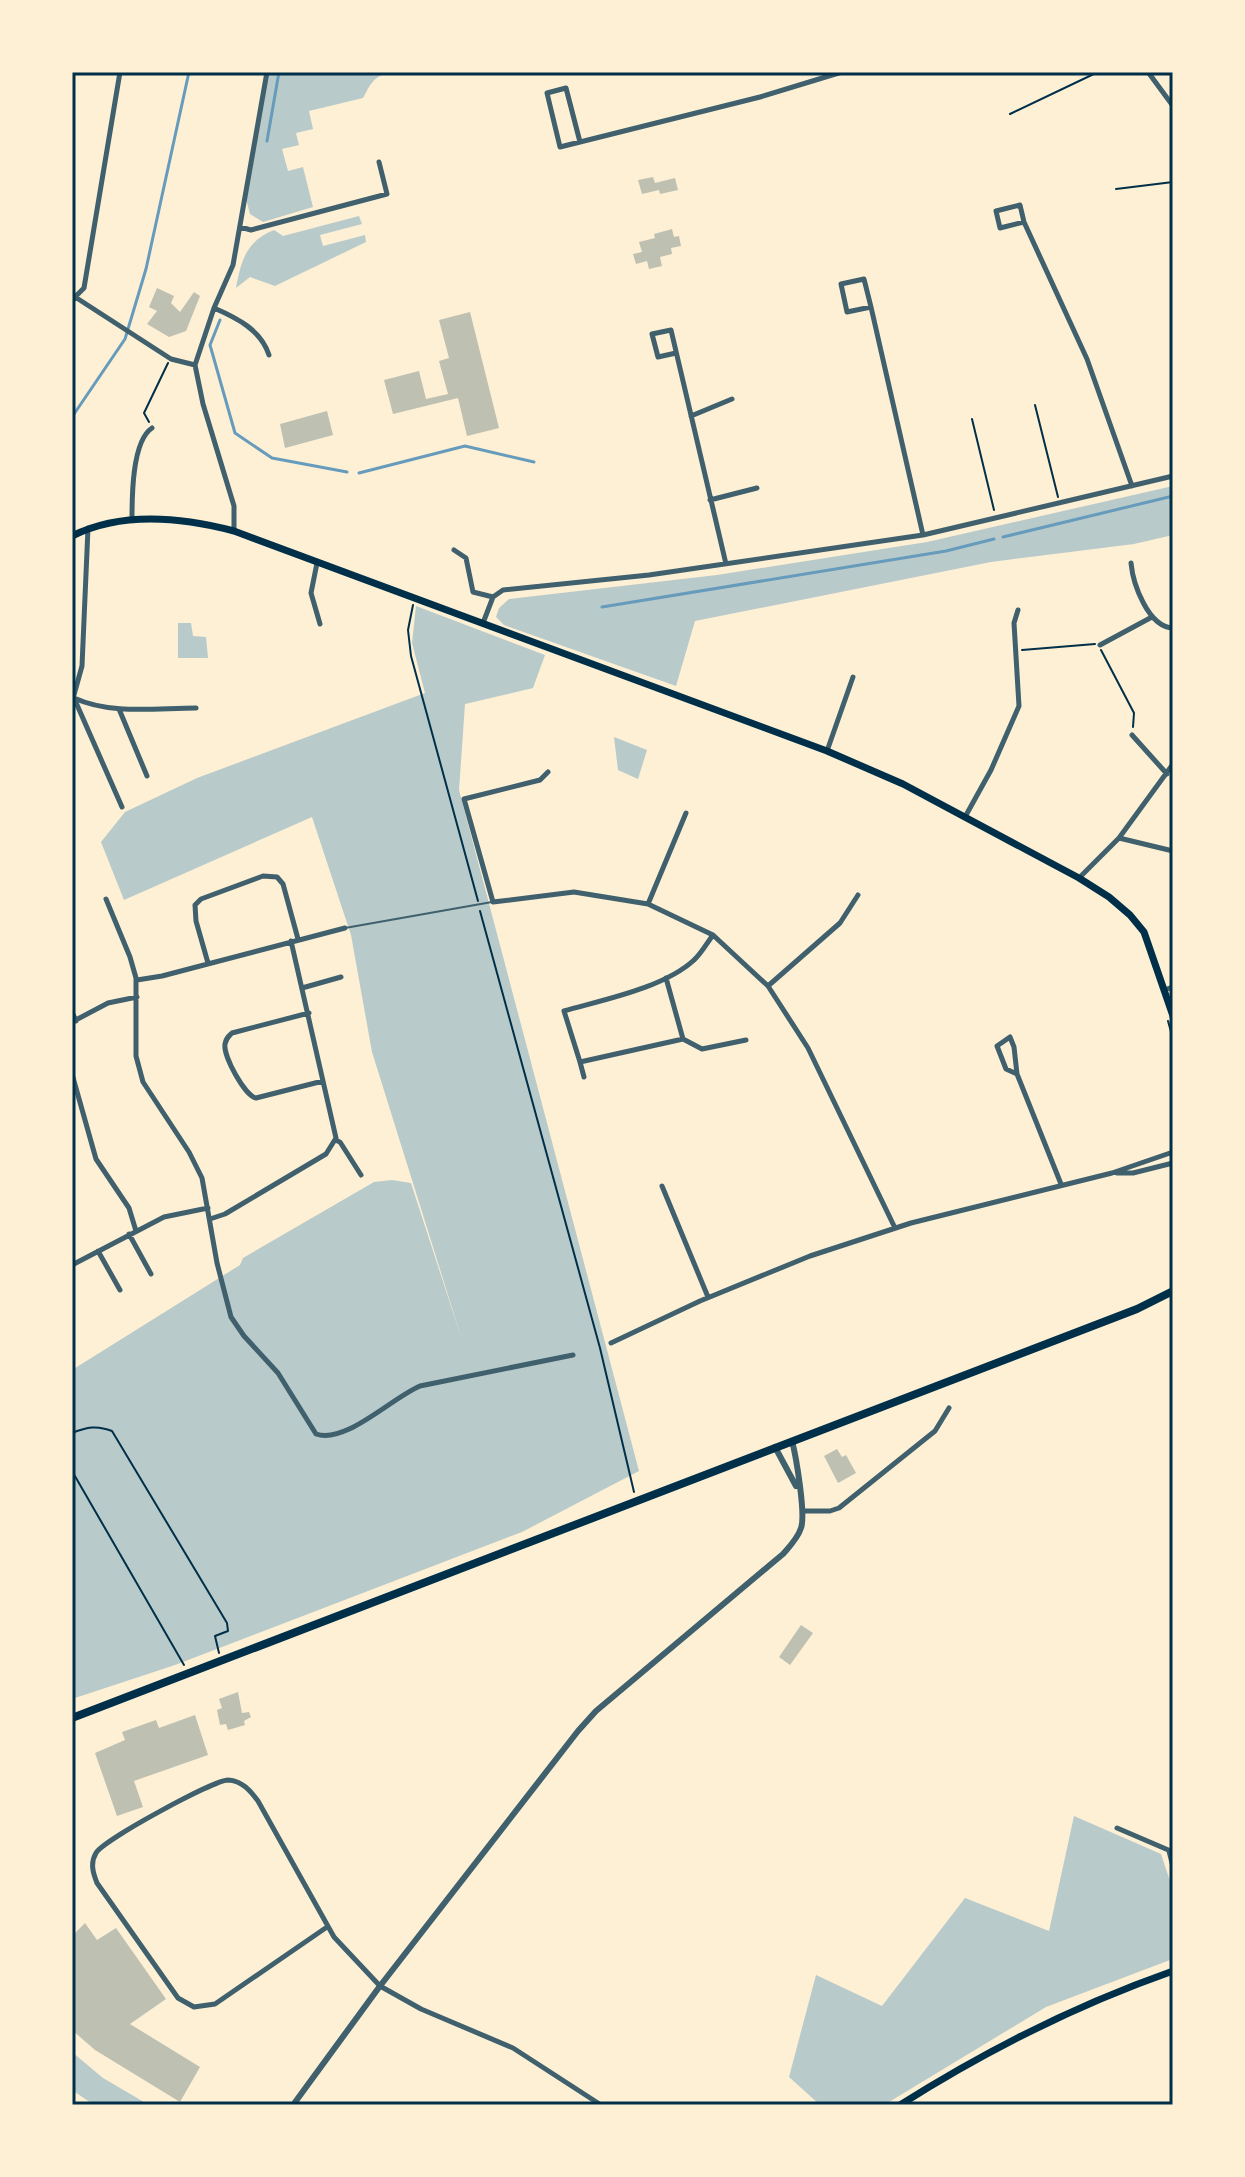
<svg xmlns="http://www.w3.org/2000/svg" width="1245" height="2177" font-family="Manrope,sans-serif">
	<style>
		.green { fill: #b9caca }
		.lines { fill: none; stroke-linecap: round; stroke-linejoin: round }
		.stream { stroke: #669bbc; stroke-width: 3 }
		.building { fill: #bec0b2 }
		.path { stroke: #003049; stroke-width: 2 }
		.service { stroke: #3f606c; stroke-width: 2 }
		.minor { stroke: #3f606c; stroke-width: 5 }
		.tertiary { stroke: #3f606c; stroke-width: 6 }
		.secondary { stroke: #003049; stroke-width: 7 }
		.primary { stroke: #003049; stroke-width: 8 }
		.neatline { fill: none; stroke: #003049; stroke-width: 3 }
	</style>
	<rect width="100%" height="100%" fill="#fdf0d5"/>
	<path class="green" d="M 267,72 L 385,72 L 385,74 C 373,77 369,87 363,98 L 309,111 L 313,129 L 296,133 L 299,145 L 282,149 L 288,171 L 303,167 L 313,207 L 263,222 L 250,214 L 245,195 Z
		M 359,216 L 362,224 L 320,235 L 323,246 L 365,235 L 366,242 L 275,286 L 250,277 L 236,288 C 241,261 246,241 274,230 L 283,236 Z
		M 1173,486 L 1173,535 L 1134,544 L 991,562 L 695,621 L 676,686 L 504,625 L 496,617 L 499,608 L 509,599 L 717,575 L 927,542 Z
		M 416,606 L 545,655 L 533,688 L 465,704 L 459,790 L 639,1471 L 522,1532 L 175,1665 L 72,1699 L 72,1370 L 240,1265 L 243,1258 L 374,1182 L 392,1180 L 411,1183 L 463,1343 L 372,1052 L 351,935 L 312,817 L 124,900 L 101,842 L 125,812 L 197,778 L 425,693 L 412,643 Z
		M 178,623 L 191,623 L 193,636 L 206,637 L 208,658 L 178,658 Z
		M 614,737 L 647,750 L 638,779 L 618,770 Z
		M 1074,1816 L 1161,1854 L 1173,1890 L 1173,1958 L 1170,1960 L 1046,2007 L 884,2105 L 820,2105 L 789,2077 L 816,1975 L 882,2006 L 965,1898 L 1049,1931 Z
		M 72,2052 L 103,2078 L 149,2105 L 94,2105 L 72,2090 Z"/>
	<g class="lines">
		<path class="stream" d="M 267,141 L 279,72
			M 220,320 L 210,345 L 235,433 L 272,458 L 347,472
			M 72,417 L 125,339 L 146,269 L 189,72
			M 359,473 L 465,446 L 534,462
			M 1003,537 L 1173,496
			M 602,607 L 946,551 L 994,539"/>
	</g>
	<path class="building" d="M 653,177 L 655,183 L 675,178 L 678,190 L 660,194 L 659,190 L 642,194 L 638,180 Z
		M 672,229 L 674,237 L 679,236 L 681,246 L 671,248 L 672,254 L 660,257 L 662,266 L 649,269 L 647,261 L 636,264 L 633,254 L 642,252 L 639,242 L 655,238 L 654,234 Z
		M 157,288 L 174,296 L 171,303 L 180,312 L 194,292 L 200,296 L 186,331 L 169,337 L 147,324 L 157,311 L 149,307 Z
		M 470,312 L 499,428 L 467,436 L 458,398 L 393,414 L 384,380 L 419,371 L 426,399 L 448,394 L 439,361 L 449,358 L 439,320 Z
		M 327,411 L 333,435 L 285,448 L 280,424 Z
		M 837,1449 L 842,1457 L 846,1455 L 856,1473 L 838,1483 L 824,1456 Z
		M 801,1625 L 813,1633 L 790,1665 L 779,1657 Z
		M 238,1692 L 242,1713 L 249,1712 L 251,1717 L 244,1721 L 245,1725 L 228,1730 L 226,1724 L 220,1725 L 217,1710 L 222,1708 L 219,1699 Z
		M 195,1715 L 208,1755 L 134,1781 L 143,1807 L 117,1816 L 95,1753 L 125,1740 L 122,1732 L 156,1720 L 159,1728 Z
		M 85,1923 L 97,1940 L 116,1928 L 166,1999 L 130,2024 L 200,2067 L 180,2102 L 95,2050 L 72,2030 L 72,1936 Z"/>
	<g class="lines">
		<path class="path" d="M 1010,114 L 1098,72
			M 1116,189 L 1173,182
			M 1035,405 L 1058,497
			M 972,419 L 994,510
			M 149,422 L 144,413 L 168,363
			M 413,605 L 408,630 L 411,656 L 478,901
			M 1022,650 L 1095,644
			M 1101,650 L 1134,713 L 1133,727
			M 480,911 L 600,1348 L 634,1492
			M 1168,1021 L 1173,1039
			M 72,1433 C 87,1427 97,1425 112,1431 L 227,1623 L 228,1631 L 215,1636 L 219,1653
			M 72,1471 L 184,1665"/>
		<path class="service" d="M 345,928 L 492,902"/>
		<path class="minor" d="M 1148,72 L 1173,106
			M 580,142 L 566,88 L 547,93 L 560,147 L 760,97 L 842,72
			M 1024,222 L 1000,228 L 996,211 L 1020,205 L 1024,222 L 1087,359 L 1132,486
			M 240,227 L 251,230 L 387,194 L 379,162
			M 72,295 L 171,359 L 195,365
			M 72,300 L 84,288 L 120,72
			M 871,307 L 864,279 L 841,284 L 847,312 L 871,307 L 923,535
			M 214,308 C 237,318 261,330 269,355
			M 676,353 L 658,357 L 652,334 L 671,330 L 726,564
			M 691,416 L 732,399
			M 710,500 L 757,488
			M 132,519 C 132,497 132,441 152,428
			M 234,531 L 234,506 L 203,404 L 195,365 L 214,308 L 233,265 L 267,72
			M 454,550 L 466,558 L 473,592 L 493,597
			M 317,563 L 311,593 L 320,624
			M 1131,563 C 1133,584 1148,627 1173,628
			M 483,623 L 493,597 L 503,590 L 649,575 L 923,535 L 1173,476
			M 1100,645 L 1152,617
			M 74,698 C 111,715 156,708 196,708
			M 74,698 L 122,807
			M 72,702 L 82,666 L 88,528
			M 119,709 L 147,776
			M 1132,735 L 1167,774
			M 827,751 L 853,677
			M 548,772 L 540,780 L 464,799 L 493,902 L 574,892 L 648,904 L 713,935 L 768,986 L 808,1048 L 895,1228
			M 965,817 L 991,770 L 1019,706 L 1014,623 L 1018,610
			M 1119,838 L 1173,851
			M 1079,878 L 1119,838 L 1173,764
			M 106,899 L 130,957 L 136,978 L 136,1056 L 143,1082 L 189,1152 L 202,1178 L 217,1263 L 231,1317 L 244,1336 L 278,1373 L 316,1434 C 346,1444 390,1399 420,1386 L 573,1355
			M 648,904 L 686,813
			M 208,963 L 196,921 L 195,905 L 201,899 L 263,876 L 277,877 L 283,884 L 298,939
			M 666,978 L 683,1039 L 580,1062 L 564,1011 C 602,1000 664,988 694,960 C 701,954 707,943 713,935
			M 137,980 L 162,976 L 345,928
			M 768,986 L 840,923 L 858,895
			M 302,988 L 341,977
			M 1164,990 L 1173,987
			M 72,1012 L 76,1021
			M 309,1013 L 232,1033 C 228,1037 226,1038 225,1044 C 223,1056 245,1096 256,1098 L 323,1081
			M 72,1022 L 108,1003 L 137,997
			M 683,1039 L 702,1049 L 746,1040
			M 580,1062 L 584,1077
			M 72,1074 L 96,1159 L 129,1208 L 136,1231
			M 1017,1074 L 1006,1069 L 997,1046 L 1010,1037 L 1014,1047 L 1017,1074 L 1061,1184
			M 335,1140 L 340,1142 L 361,1175
			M 1117,1173 L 1133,1173 L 1173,1163
			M 662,1186 L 708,1297
			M 210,1219 L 225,1214 L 326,1154 L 336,1138 L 291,941
			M 129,1234 L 151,1274
			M 98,1251 L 120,1290
			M 72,1265 L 164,1217 L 208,1208
			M 611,1343 L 700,1301 L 810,1256 L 911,1223 L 1112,1173 L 1173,1152
			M 803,1511 L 830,1511 L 839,1508 L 935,1431 L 949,1408
			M 1117,1828 L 1173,1852
			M 1169,1851 L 1173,1867
			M 327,1927 L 215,2004 L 194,2007 L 178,1998 L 97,1883 C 93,1873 90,1863 96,1853 C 103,1840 214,1780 228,1780 C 242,1781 250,1790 258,1801 L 334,1937 L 380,1986 L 421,2009 L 513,2048 L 601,2105"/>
		<path class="tertiary" d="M 775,1447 L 796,1486
			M 293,2105 L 380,1986 L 578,1731 L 596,1711 L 783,1554 C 790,1546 798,1538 801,1528 C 806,1515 796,1456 792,1441"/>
		<path class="secondary" d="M 72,536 C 122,511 181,517 234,531 L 827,751 L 903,784 L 1079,878 L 1109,897 L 1130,915 L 1144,932 L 1173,1016
			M 900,2105 C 987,2050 1076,2005 1173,1971"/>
		<path class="primary" d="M 72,1718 L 1137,1309 L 1173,1291"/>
	</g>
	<rect width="1245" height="2177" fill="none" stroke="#fdf0d5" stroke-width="148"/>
	<rect x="74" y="74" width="1097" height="2029" class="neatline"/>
</svg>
